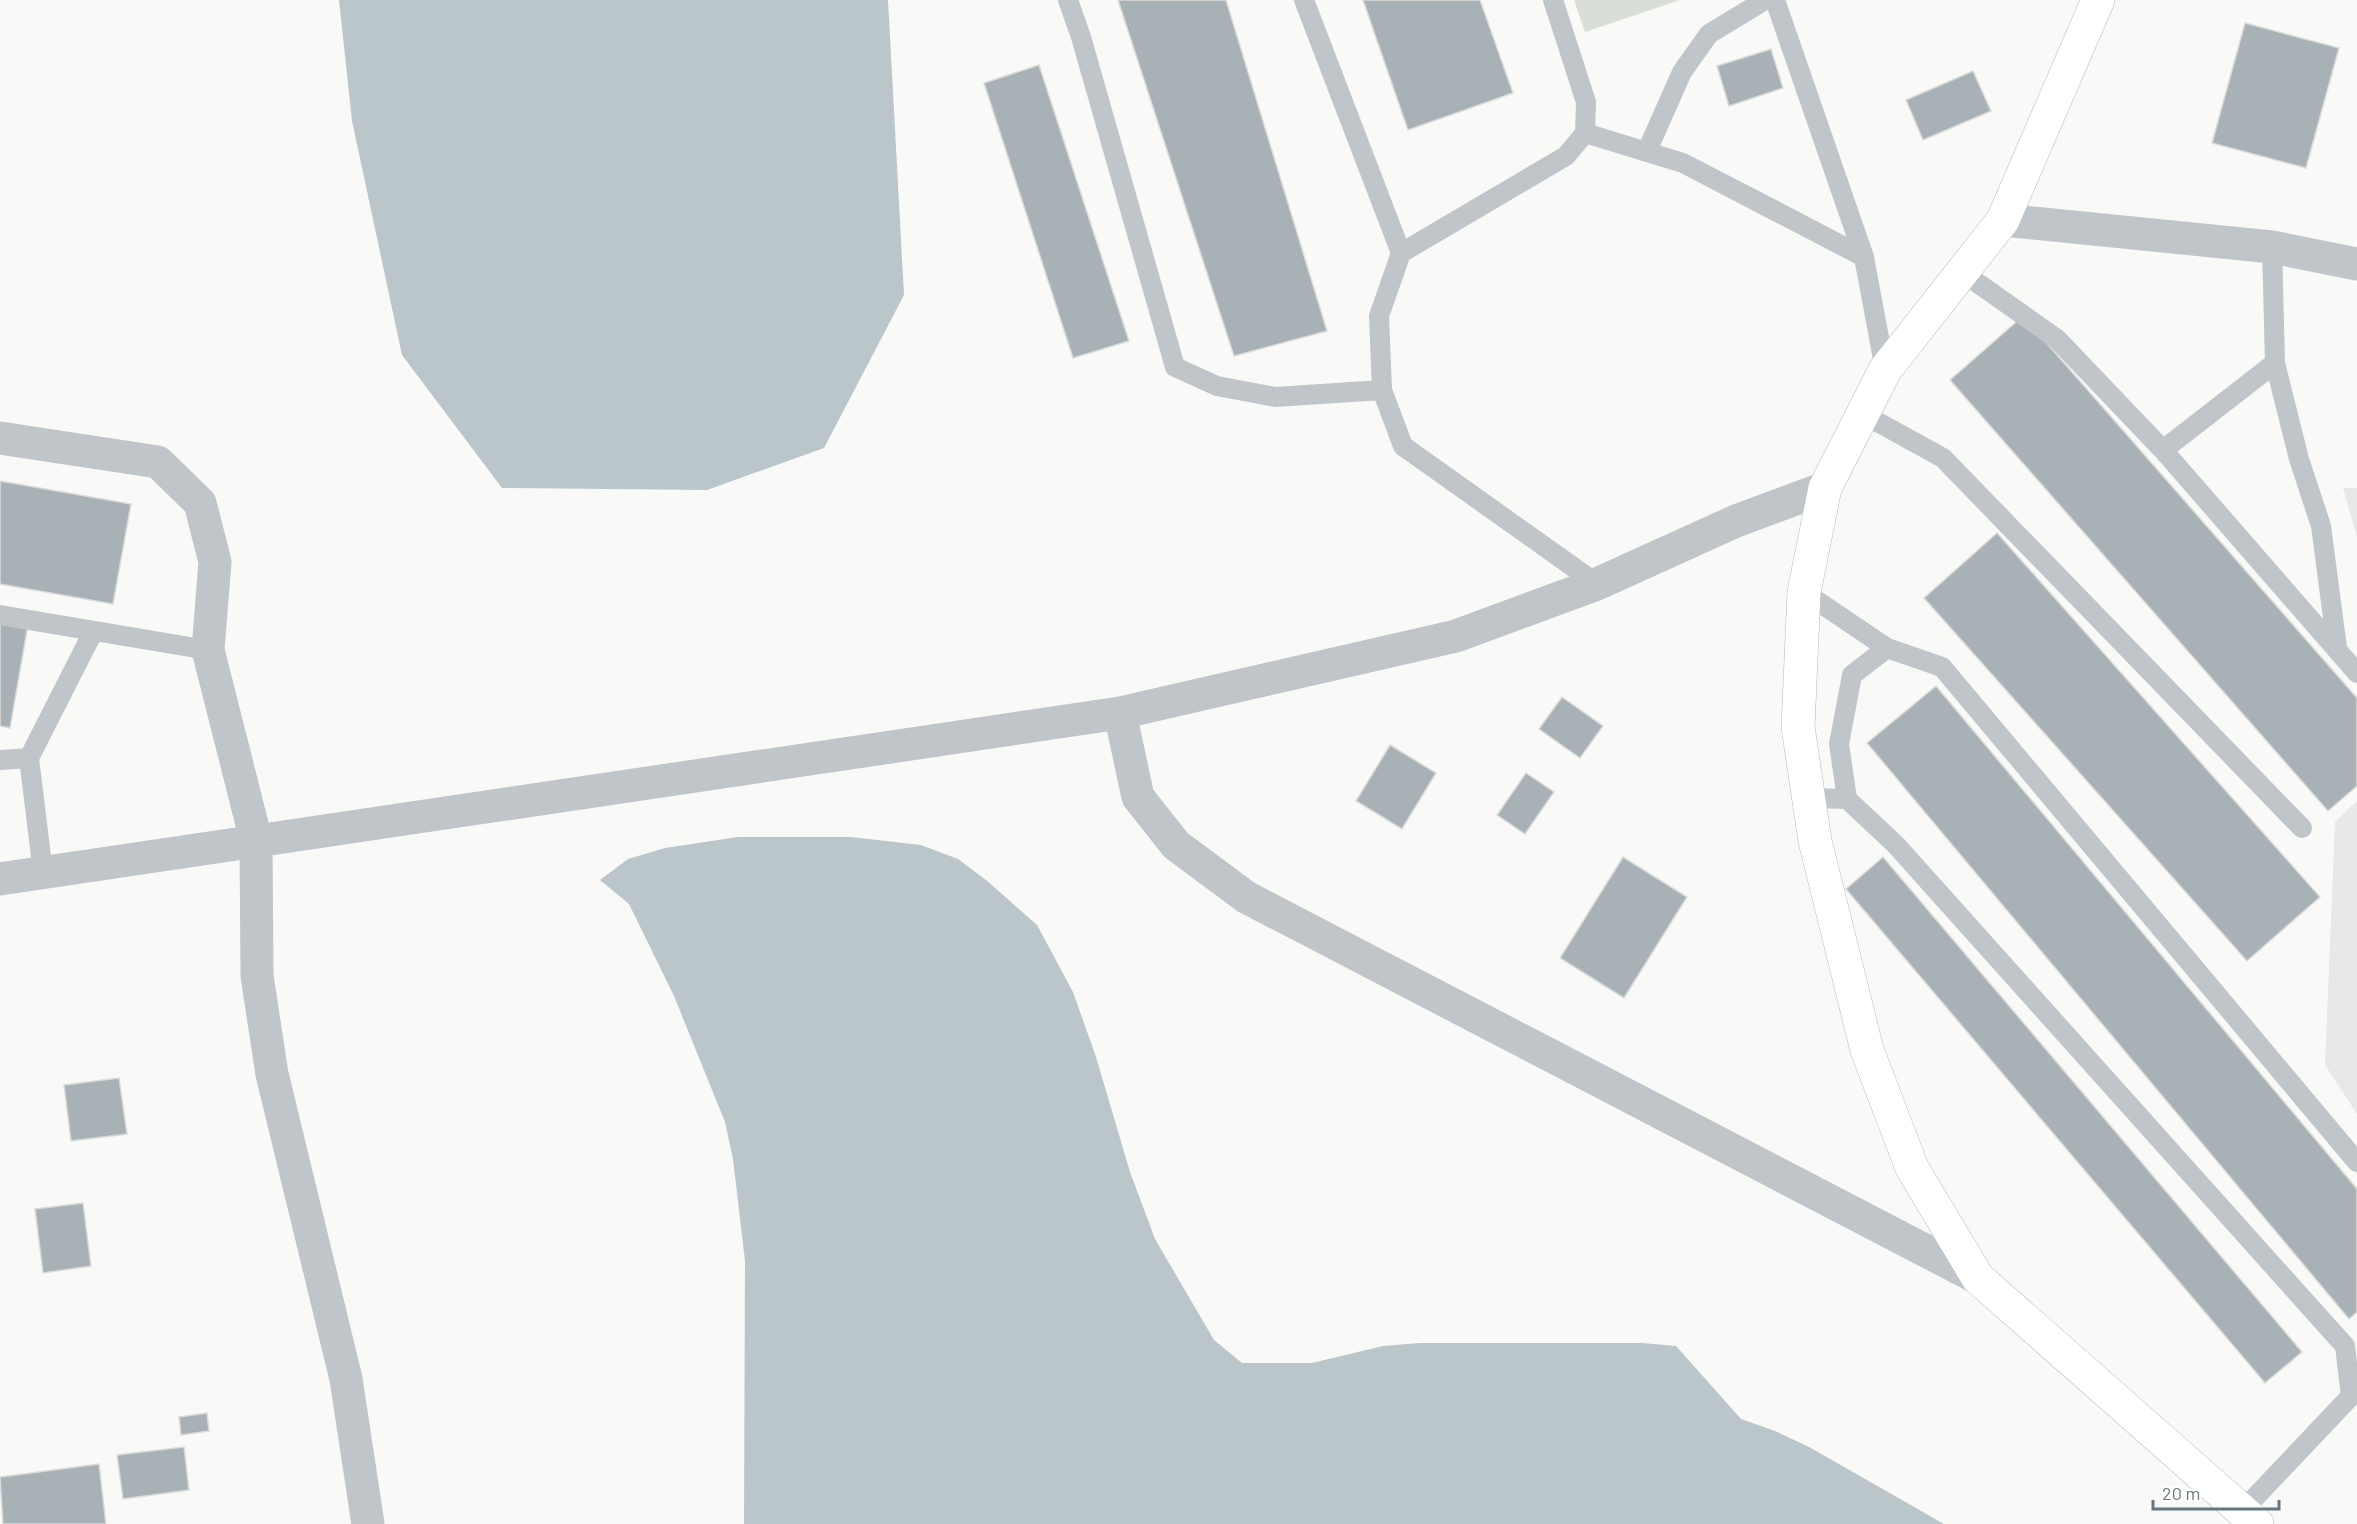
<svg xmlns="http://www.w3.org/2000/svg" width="2357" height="1524" font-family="Barlow,sans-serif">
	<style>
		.built { fill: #e7e9e8 }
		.green { fill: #d9ded6 }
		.water { fill: #bac6ca }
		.building { fill: #a7b1b6; stroke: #dbdbd9; stroke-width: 1.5 }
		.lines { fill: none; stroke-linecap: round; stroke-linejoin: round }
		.secondary-casing { stroke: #b3b9bd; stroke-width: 34 }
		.lane { stroke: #c0c5c9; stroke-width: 20 }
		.street { stroke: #c0c5c9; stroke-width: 33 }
		.secondary { stroke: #fff; stroke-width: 33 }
	</style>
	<rect width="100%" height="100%" fill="#f9f9f7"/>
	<path class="built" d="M 2343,488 L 2357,488 L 2357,537 Z
		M 2357,801 L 2357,1114 L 2325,1065 L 2335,822 Z"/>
	<path class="green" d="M 1574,0 L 1680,0 L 1585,32 Z"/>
	<path class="water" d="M 339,0 L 888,0 L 904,295 L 824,448 L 707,490 L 502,488 L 402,355 L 352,121 Z
		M 738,837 L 851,837 L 921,845 L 958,859 L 986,880 L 1037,925 L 1073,992 L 1096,1057 L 1130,1172 L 1155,1239 L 1214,1340 L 1242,1363 L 1312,1363 L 1383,1346 L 1420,1343 L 1642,1343 L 1676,1346 L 1741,1419 L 1775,1431 L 1809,1447 L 1944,1524 L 744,1524 L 745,1261 L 733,1159 L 725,1122 L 674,996 L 629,904 L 600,880 L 628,859 L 665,848 Z"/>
	<path class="building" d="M 1118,0 L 1226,0 L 1327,331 L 1234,356 Z
		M 1363,0 L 1480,0 L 1513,93 L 1408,130 Z
		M 2245,23 L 2339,48 L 2306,168 L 2212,143 Z
		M 1771,49 L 1783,88 L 1729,106 L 1717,66 Z
		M 1039,65 L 1129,341 L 1073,358 L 984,83 Z
		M 1973,71 L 1991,111 L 1923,140 L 1906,100 Z
		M 2023,316 L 2357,698 L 2357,786 L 2328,811 L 1950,380 Z
		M 0,481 L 131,504 L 113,604 L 0,584 Z
		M 1997,533 L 2320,897 L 2247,961 L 1924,598 Z
		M 0,620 L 28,625 L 10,728 L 0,726 Z
		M 1936,686 L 2357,1189 L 2357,1312 L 2349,1319 L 1867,743 Z
		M 1562,697 L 1603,726 L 1580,758 L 1539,729 Z
		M 1390,745 L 1436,773 L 1402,829 L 1356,801 Z
		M 1526,773 L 1554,792 L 1525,834 L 1497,815 Z
		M 1623,857 L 1687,897 L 1624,998 L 1560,958 Z
		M 1883,857 L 2302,1352 L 2265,1383 L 1846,889 Z
		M 119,1078 L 127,1134 L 71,1141 L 64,1085 Z
		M 83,1203 L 91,1266 L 43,1273 L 35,1209 Z
		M 207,1413 L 209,1431 L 181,1435 L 179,1417 Z
		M 184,1447 L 189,1490 L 123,1499 L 117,1455 Z
		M 99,1464 L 106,1524 L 3,1524 L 0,1477 Z"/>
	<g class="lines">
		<g class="secondary-casing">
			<path id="secondary" d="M 2098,0 L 2003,220 L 1885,370 L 1825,488 L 1804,592 L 1798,727 L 1815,841 L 1867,1050 L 1912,1168 L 1978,1278 L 2257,1524"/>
		</g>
		<path class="lane" d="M 1068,0 L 1081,37 L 1175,367 L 1217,386 L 1275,397 L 1382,390
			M 1304,0 L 1401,253
			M 1553,0 L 1586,102 L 1585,133 L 1566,156 L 1401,253 L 1379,316 L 1382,390 L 1403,446 L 1597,584
			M 1775,0 L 1864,257 L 1885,370
			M 1585,133 L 1683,163 L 1864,257
			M 1647,151 L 1682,72 L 1709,34 L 1765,0
			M 1962,272 L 2057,339 L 2163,450 L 2357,673
			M 2275,363 L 2299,459 L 2321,526 L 2337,648
			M 1863,414 L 1943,458 L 2302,828
			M 2163,450 L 2275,363 L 2272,247
			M 1804,592 L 1887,648 L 1852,675 L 1839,744 L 1847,799
			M 0,615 L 208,650
			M 1887,648 L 1942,667 L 2357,1162
			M 29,758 L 43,873
			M 0,760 L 29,758 L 93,632
			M 1808,798 L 1847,799 L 1896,845 L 2345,1346 L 2351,1396 L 2243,1510"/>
		<path class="street" d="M 2003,220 L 2272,247 L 2357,264
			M 0,438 L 158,462 L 200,503 L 215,562 L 208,650 L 256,840 L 257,976 L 272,1074 L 346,1379 L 368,1524
			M 1120,713 L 1138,797 L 1176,845 L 1246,897 L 1978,1278
			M 0,879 L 1120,713 L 1456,636 L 1597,584 L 1736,521 L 1825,488"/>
		<use href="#secondary" class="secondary"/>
	</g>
	<path d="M2153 1500v9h126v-9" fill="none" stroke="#657781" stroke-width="3"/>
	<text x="2162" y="1500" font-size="18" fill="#657781" stroke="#ffffff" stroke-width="4.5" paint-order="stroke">20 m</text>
</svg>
